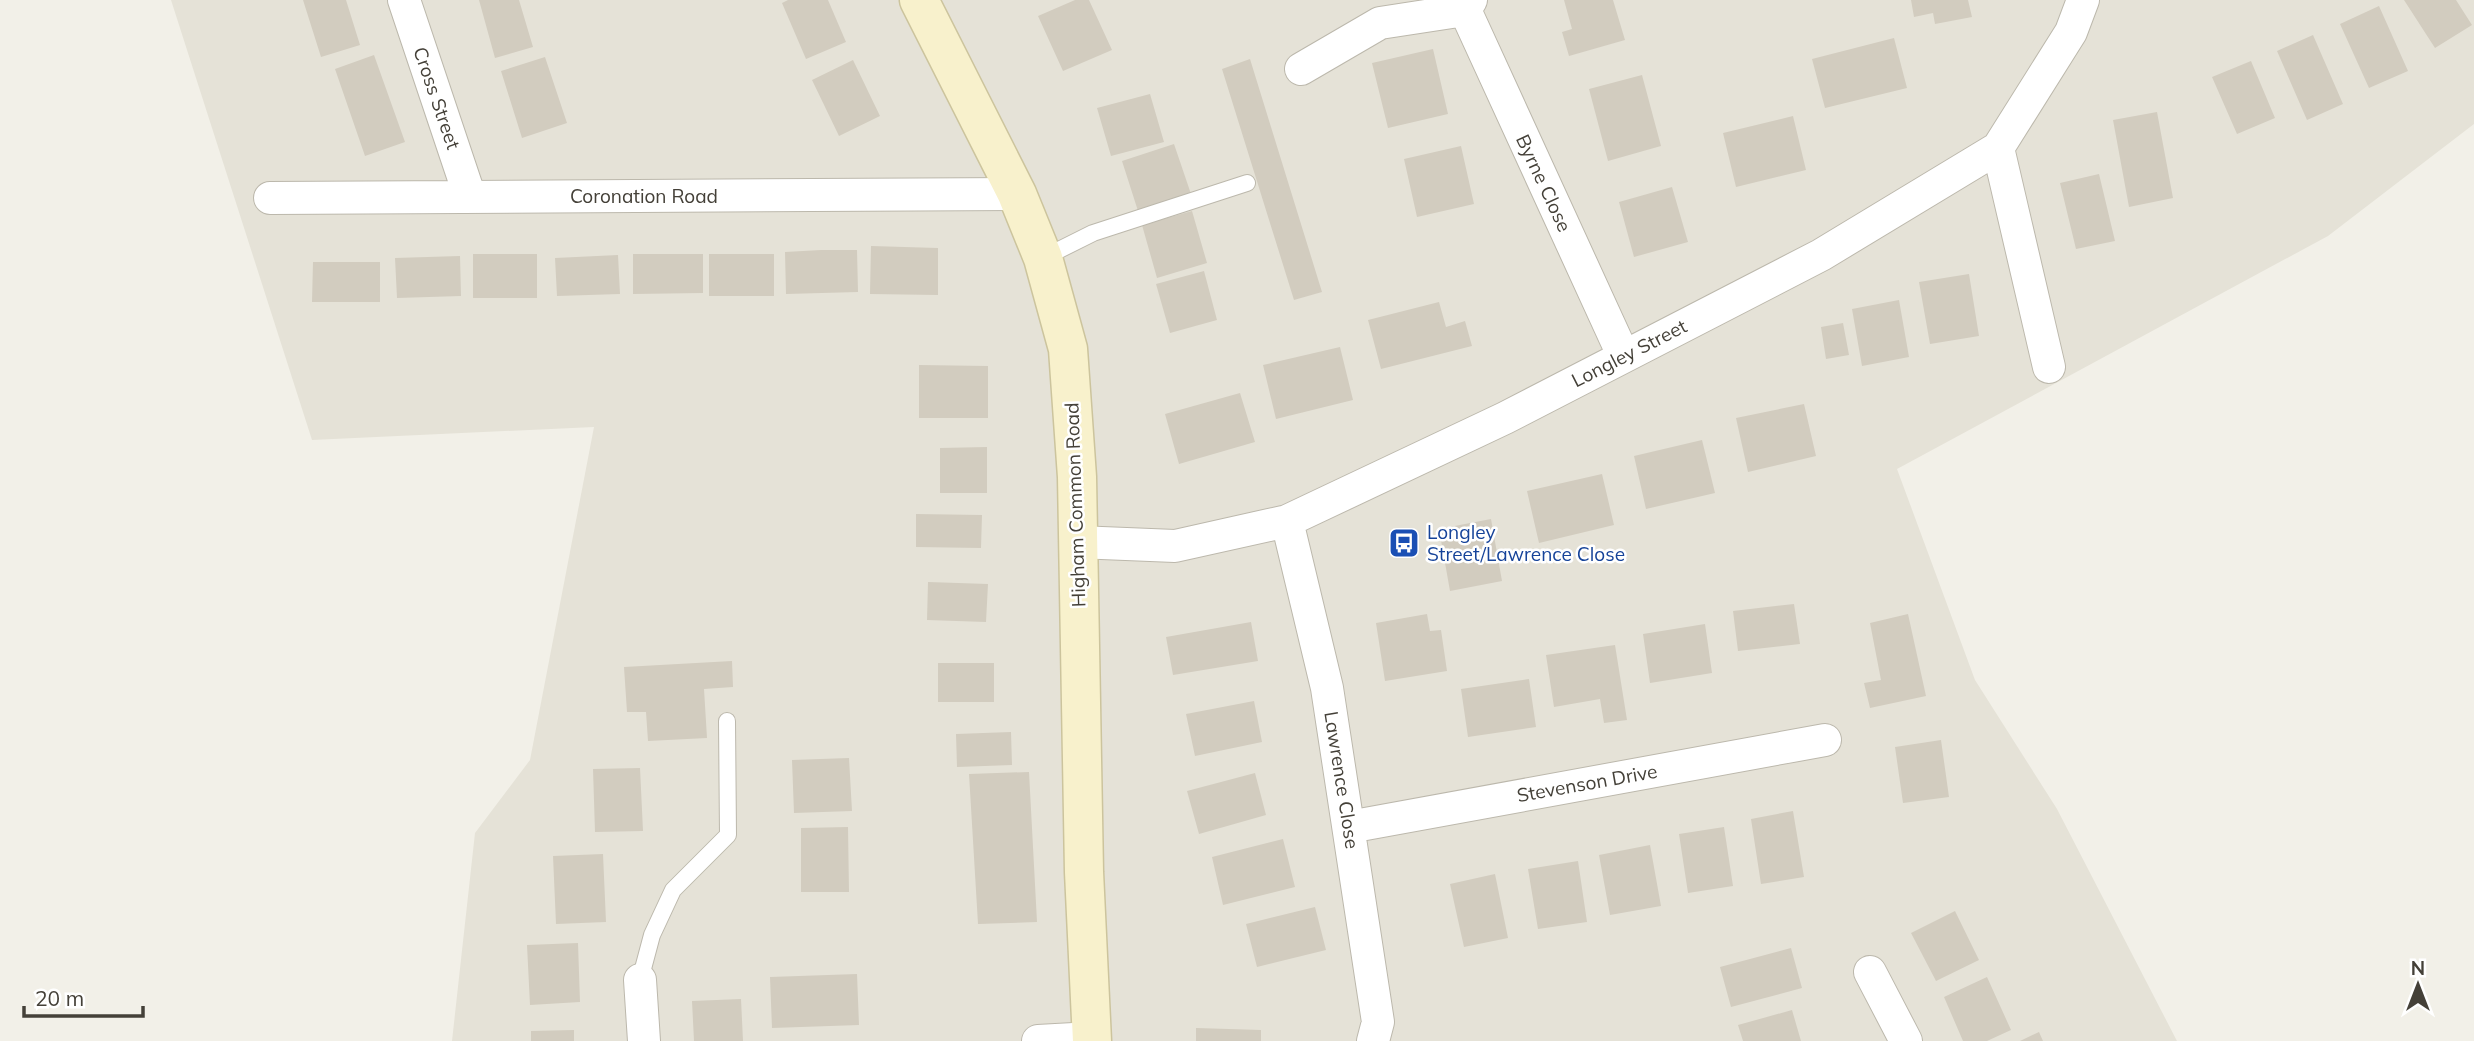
<svg xmlns="http://www.w3.org/2000/svg" width="2474" height="1041" font-family="Mulish,sans-serif">
	<style>
		.residential { fill: #e5e2d7 }
		.building { fill: #d2ccbf }
		.lines { fill: none; stroke-linecap: round; stroke-linejoin: round }
		.lane-casing { stroke: #bcb8ac; stroke-width: 18 }
		.street-casing { stroke: #bcb8ac; stroke-width: 34 }
		.secondary-casing { stroke: #ccc49d; stroke-width: 41 }
		.lane { stroke: #fff; stroke-width: 16 }
		.street { stroke: #fff; stroke-width: 32 }
		.secondary { stroke: #f8f1cc; stroke-width: 38 }
		.labels { text-anchor: middle; stroke-width: 5; stroke-linejoin: round; paint-order: stroke }
		.street-label { font-size: 19px; fill: #444038; stroke: #fff }
		.transit-label { font-size: 19px; fill: #164399; stroke: #fff; text-anchor: start }
	</style>
	<rect width="100%" height="100%" fill="#f2f0e8"/>
	<path class="residential" d="M 171,0 L 2474,0 L 2474,124 L 2328,236 L 1897,469 L 1975,680 L 2057,809 L 2177,1041 L 452,1041 L 475,833 L 530,760 L 594,427 L 312,440 Z"/>
	<path class="building" d="M 303,0 L 346,0 L 360,45 L 321,57 Z
		M 479,0 L 519,0 L 533,47 L 495,58 Z
		M 788,0 L 828,0 L 846,42 L 806,59 L 782,3 Z
		M 1075,0 L 1089,0 L 1112,50 L 1063,71 L 1038,16 Z
		M 1564,0 L 1613,0 L 1625,40 L 1569,56 L 1562,32 L 1572,29 Z
		M 1911,0 L 1968,0 L 1972,17 L 1935,24 L 1933,13 L 1914,17 Z
		M 2404,0 L 2456,0 L 2472,25 L 2435,48 Z
		M 2379,6 L 2408,71 L 2369,88 L 2340,24 Z
		M 2313,35 L 2343,104 L 2307,120 L 2277,51 Z
		M 1894,38 L 1907,88 L 1825,108 L 1812,59 Z
		M 1433,49 L 1448,114 L 1388,128 L 1372,63 Z
		M 374,55 L 405,142 L 365,156 L 335,69 Z
		M 545,57 L 567,123 L 522,138 L 501,71 Z
		M 1250,59 L 1322,292 L 1294,300 L 1222,69 Z
		M 853,60 L 880,116 L 839,136 L 812,80 Z
		M 2251,61 L 2275,118 L 2237,134 L 2212,77 Z
		M 1642,75 L 1661,146 L 1608,161 L 1589,89 Z
		M 1150,94 L 1164,142 L 1111,156 L 1097,108 Z
		M 2157,112 L 2173,198 L 2129,207 L 2113,120 Z
		M 1793,116 L 1806,170 L 1736,187 L 1723,133 Z
		M 1174,144 L 1191,194 L 1138,211 L 1122,161 Z
		M 1461,146 L 1474,204 L 1417,217 L 1404,159 Z
		M 2099,174 L 2115,241 L 2076,249 L 2060,183 Z
		M 1672,187 L 1688,242 L 1634,257 L 1619,202 Z
		M 1192,211 L 1207,263 L 1157,278 L 1142,225 Z
		M 871,246 L 938,248 L 938,295 L 870,294 Z
		M 821,250 L 857,250 L 858,292 L 786,294 L 785,252 Z
		M 473,254 L 537,254 L 537,298 L 473,298 Z
		M 633,254 L 703,254 L 703,293 L 633,294 Z
		M 709,254 L 774,254 L 774,296 L 709,296 Z
		M 618,255 L 620,294 L 557,296 L 555,258 Z
		M 460,256 L 461,296 L 397,298 L 395,258 Z
		M 313,262 L 380,262 L 380,302 L 312,302 Z
		M 1204,271 L 1217,320 L 1170,333 L 1156,284 Z
		M 1969,274 L 1979,336 L 1930,344 L 1919,282 Z
		M 1899,300 L 1909,357 L 1862,366 L 1852,309 Z
		M 1439,302 L 1446,327 L 1465,321 L 1472,346 L 1381,369 L 1368,320 Z
		M 1843,323 L 1849,355 L 1826,359 L 1821,327 Z
		M 1340,347 L 1353,400 L 1276,419 L 1263,365 Z
		M 919,365 L 988,366 L 988,418 L 919,418 Z
		M 1240,393 L 1255,442 L 1179,464 L 1165,414 Z
		M 1804,404 L 1816,456 L 1748,472 L 1736,418 Z
		M 1702,440 L 1715,493 L 1646,509 L 1634,456 Z
		M 987,447 L 987,493 L 940,493 L 940,448 Z
		M 1602,474 L 1614,525 L 1539,543 L 1527,491 Z
		M 916,514 L 982,515 L 981,548 L 916,547 Z
		M 1491,519 L 1502,581 L 1450,591 L 1439,529 Z
		M 928,582 L 988,584 L 986,622 L 927,620 Z
		M 1794,604 L 1800,644 L 1738,651 L 1733,611 Z
		M 1427,614 L 1430,631 L 1441,630 L 1447,671 L 1385,681 L 1376,623 Z
		M 1908,614 L 1926,696 L 1870,708 L 1864,683 L 1881,680 L 1870,623 Z
		M 1251,622 L 1258,661 L 1173,675 L 1166,637 Z
		M 1705,624 L 1712,673 L 1650,683 L 1643,634 Z
		M 1615,645 L 1627,720 L 1604,723 L 1600,699 L 1554,707 L 1546,655 Z
		M 732,661 L 733,687 L 704,689 L 707,738 L 648,741 L 646,712 L 627,712 L 624,667 Z
		M 938,663 L 994,663 L 994,702 L 938,702 Z
		M 1529,679 L 1536,727 L 1468,737 L 1461,689 Z
		M 1254,701 L 1262,742 L 1195,756 L 1186,714 Z
		M 1011,732 L 1012,765 L 957,767 L 956,734 Z
		M 1941,740 L 1949,797 L 1903,803 L 1895,747 Z
		M 849,758 L 852,811 L 794,813 L 792,760 Z
		M 640,768 L 643,831 L 595,832 L 593,769 Z
		M 1029,772 L 1037,922 L 978,924 L 969,774 Z
		M 1255,773 L 1266,815 L 1199,834 L 1187,791 Z
		M 1793,811 L 1804,877 L 1761,884 L 1751,819 Z
		M 848,827 L 849,892 L 801,892 L 801,828 Z
		M 1724,827 L 1733,886 L 1688,893 L 1679,834 Z
		M 1283,839 L 1295,887 L 1223,905 L 1212,857 Z
		M 1650,845 L 1661,906 L 1610,915 L 1599,855 Z
		M 603,854 L 606,922 L 556,924 L 553,856 Z
		M 1578,861 L 1587,922 L 1538,929 L 1528,869 Z
		M 1495,874 L 1508,938 L 1464,947 L 1450,884 Z
		M 1315,907 L 1326,950 L 1257,967 L 1246,924 Z
		M 1955,911 L 1979,960 L 1936,981 L 1911,933 Z
		M 578,943 L 580,1002 L 530,1005 L 527,945 Z
		M 1791,948 L 1802,988 L 1731,1007 L 1720,967 Z
		M 857,974 L 859,1025 L 772,1028 L 770,977 Z
		M 1987,977 L 2011,1030 L 1987,1041 L 1963,1041 L 1944,997 Z
		M 741,999 L 743,1041 L 694,1041 L 692,1001 Z
		M 1792,1010 L 1801,1041 L 1743,1041 L 1738,1025 Z
		M 1196,1028 L 1261,1030 L 1261,1041 L 1196,1041 Z
		M 574,1030 L 574,1041 L 531,1041 L 531,1031 Z
		M 2039,1032 L 2043,1041 L 2020,1041 Z"/>
	<g class="lines">
		<g class="lane-casing">
			<path id="lane" d="M 1043,258 L 1093,233 L 1247,183
				M 640,980 L 652,935 L 673,890 L 728,835 L 727,721"/>
		</g>
		<g class="street-casing">
			<path id="street" d="M 404,0 L 470,197
				M 1465,10 L 1623,355
				M 1301,69 L 1380,23 L 1465,10 L 1471,0
				M 1998,148 L 2049,367
				M 270,198 L 1017,194
				M 1287,521 L 1327,688 L 1378,1022 L 1373,1041
				M 1077,542 L 1175,546 L 1287,521 L 1505,418 L 1821,255 L 1998,148 L 2071,32 L 2083,0
				M 1349,827 L 1825,740
				M 1870,972 L 1906,1041
				M 640,980 L 644,1041
				M 1038,1041 L 1092,1038"/>
		</g>
		<g class="secondary-casing">
			<path id="secondary" d="M 919,0 L 1017,194 L 1043,258 L 1068,349 L 1077,477 L 1084,872 L 1092,1041"/>
		</g>
		<use href="#lane" class="lane"/>
		<use href="#street" class="street"/>
		<use href="#secondary" class="secondary"/>
	</g>
	<defs>
		<g id="bus-square" transform="scale(1.575)"><rect x="-9" y="-9" width="18" height="18" rx="4" fill="#1a4fb4" stroke="#fff"/><path d="M-5-6H5V4H4V6H2V4H-2V6H-4V4H-5ZM-3.5-4V0h7V-4ZM-3.5 1.2v1.5H-2V1.2ZM2 1.2v1.5H3.5V1.2Z" fill="#fff"/></g>
	</defs>
	<g fill-rule="evenodd">
		<use href="#bus-square" x="1404" y="543"/>
	</g>
	<g class="labels">
		<g class="street-label">
			<text transform="translate(437 98) rotate(71)" y="7">Cross Street</text>
			<text transform="translate(1544 183) rotate(65)" y="7">Byrne Close</text>
			<text x="644" y="203">Coronation Road</text>
			<text transform="translate(1629 353) rotate(-27)" y="7">Longley Street</text>
			<text transform="translate(1075 505) rotate(-92)" y="7">Higham Common Road</text>
			<text transform="translate(1342 780) rotate(81)" y="7">Lawrence Close</text>
			<text transform="translate(1587 783) rotate(-10)" y="7">Stevenson Drive</text>
		</g>
		<g class="transit-label">
			<text x="1427" y="539">Longley<tspan x="1427" dy="22">Street/Lawrence Close</tspan></text>
		</g>
	</g>
	<g transform="translate(2418 985)" stroke="#ffffff" stroke-width="5" paint-order="stroke">
	<path d="M0-5L12 26L0 18L-12 26Z" fill="#444038"/>
	<text y="-10" font-size="19" font-weight="bold" text-anchor="middle" fill="#444038">N</text>
	</g>
	<path d="M24 1006v10h119v-10" fill="none" stroke="#444038" stroke-width="3.5"/>
	<text x="35" y="1006" font-size="21" fill="#444038" stroke="#ffffff" stroke-width="5" paint-order="stroke">20 m</text>
</svg>
